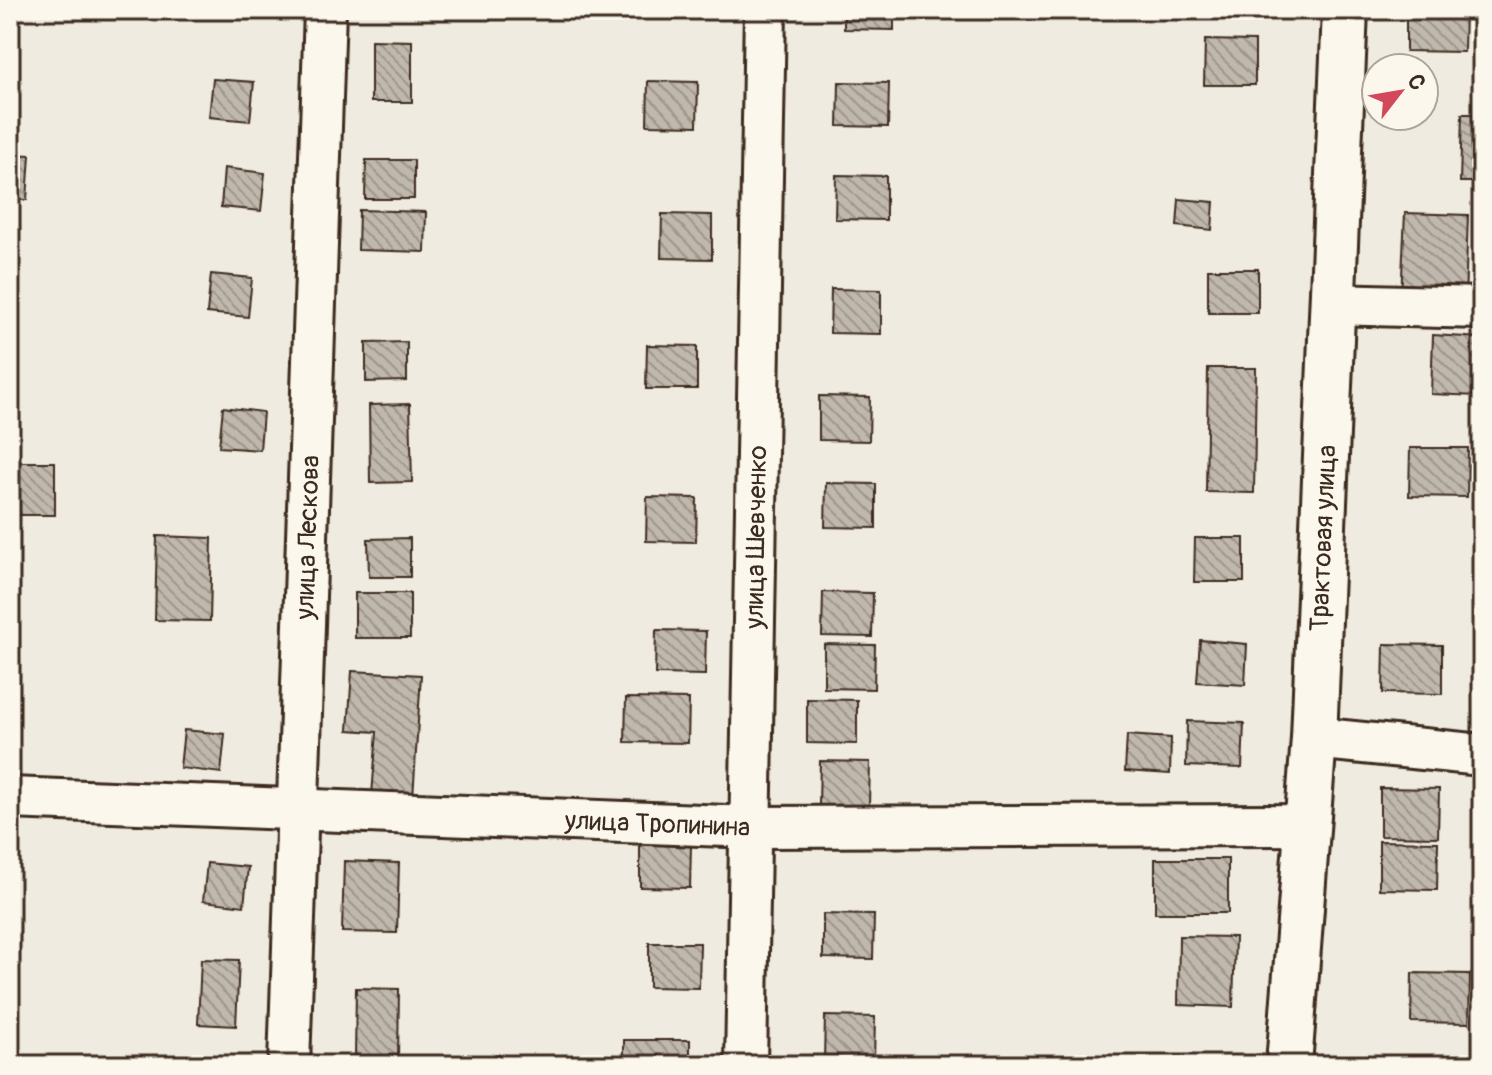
<svg xmlns="http://www.w3.org/2000/svg" width="1492" height="1075" font-family="Pangolin,sans-serif">
	<style>
		.building { fill: url(#building-back-hatch); stroke: #3b2a1e; stroke-width: 2 }
		.lines { fill: none; stroke-linecap: round; stroke-linejoin: round }
		.street-casing { stroke: #3b2a1e; stroke-width: 46 }
		.secondary-casing { stroke: #3b2a1e; stroke-width: 50 }
		.street { stroke: #fbf7ec; stroke-width: 40 }
		.secondary { stroke: #fbf7ec; stroke-width: 44 }
		.labels { text-anchor: middle; stroke-width: 7; stroke-linejoin: round; paint-order: stroke }
		.street-label { font-size: 26px; fill: #3b2a1e; stroke: #fbf7ec }
	</style>
	<defs>
		<pattern id="building-back-hatch" width="6" height="6" patternUnits="userSpaceOnUse" patternTransform="scale(2)"><rect width="6" height="6" fill="#c0b8ad"/><path d="M-1 5l2 2M0 0l6 6M5-1l2 2" fill="none" stroke="#9d968c"/></pattern>
	</defs>
	<rect width="100%" height="100%" fill="#f0ebe0"/>
	<filter id="ink" filterUnits="userSpaceOnUse"><feTurbulence type="fractalNoise" baseFrequency=".0125" numOctaves="2"/><feDisplacementMap in="SourceGraphic" scale="16" xChannelSelector="R" yChannelSelector="G"/><feConvolveMatrix kernelMatrix="1 2 1 2 8 2 1 2 1" color-interpolation-filters="sRGB"/></filter>
	<g filter="url(#ink)">
		<path class="building" d="M 844,10 L 894,10 L 894,30 L 844,29 Z
			M 1406,10 L 1465,10 L 1464,52 L 1406,51 Z
			M 371,40 L 412,41 L 412,102 L 371,102 Z
			M 1205,40 L 1255,41 L 1255,85 L 1204,85 Z
			M 213,79 L 254,82 L 250,121 L 209,117 Z
			M 648,81 L 698,82 L 697,126 L 647,125 Z
			M 839,82 L 889,83 L 888,127 L 838,126 Z
			M 1462,114 L 1482,114 L 1482,182 L 1460,182 Z
			M 10,154 L 30,155 L 27,200 L 10,199 Z
			M 366,160 L 414,160 L 414,199 L 365,199 Z
			M 224,168 L 265,173 L 261,211 L 221,207 Z
			M 836,175 L 886,176 L 886,220 L 835,219 Z
			M 1179,199 L 1214,202 L 1212,230 L 1177,226 Z
			M 359,210 L 426,212 L 425,252 L 358,250 Z
			M 1405,213 L 1468,215 L 1465,300 L 1401,297 Z
			M 662,214 L 712,215 L 712,259 L 661,258 Z
			M 1208,269 L 1258,269 L 1258,313 L 1208,313 Z
			M 211,274 L 252,278 L 248,317 L 207,313 Z
			M 831,289 L 881,290 L 881,334 L 830,333 Z
			M 1433,335 L 1481,338 L 1479,396 L 1431,394 Z
			M 407,342 L 407,381 L 366,382 L 366,343 Z
			M 647,345 L 697,346 L 697,389 L 646,389 Z
			M 1208,368 L 1256,368 L 1254,493 L 1206,492 Z
			M 819,396 L 870,397 L 869,441 L 819,440 Z
			M 410,404 L 412,482 L 370,483 L 369,405 Z
			M 223,407 L 263,412 L 260,450 L 219,447 Z
			M 1410,448 L 1468,448 L 1467,497 L 1409,496 Z
			M 10,462 L 55,462 L 55,515 L 10,515 Z
			M 826,483 L 876,484 L 876,528 L 825,527 Z
			M 647,497 L 697,498 L 696,542 L 646,541 Z
			M 157,536 L 212,538 L 210,621 L 155,620 Z
			M 410,538 L 410,577 L 369,577 L 368,539 Z
			M 1195,538 L 1244,538 L 1244,582 L 1194,582 Z
			M 823,592 L 873,593 L 872,637 L 822,636 Z
			M 355,593 L 410,593 L 410,638 L 355,638 Z
			M 656,630 L 706,631 L 705,675 L 655,674 Z
			M 1200,640 L 1247,644 L 1245,685 L 1197,682 Z
			M 824,644 L 875,645 L 874,689 L 824,688 Z
			M 1384,644 L 1442,645 L 1442,694 L 1383,693 Z
			M 352,671 L 421,675 L 413,798 L 372,795 L 377,732 L 348,730 Z
			M 626,698 L 689,699 L 688,743 L 625,742 Z
			M 807,699 L 857,700 L 857,744 L 807,743 Z
			M 1187,721 L 1244,723 L 1242,768 L 1186,766 Z
			M 184,730 L 225,734 L 221,773 L 180,768 Z
			M 1127,735 L 1171,738 L 1170,774 L 1125,771 Z
			M 820,761 L 870,762 L 869,806 L 819,805 Z
			M 1380,788 L 1439,789 L 1438,837 L 1380,836 Z
			M 1379,841 L 1438,842 L 1437,890 L 1379,889 Z
			M 640,843 L 691,844 L 690,888 L 640,887 Z
			M 1155,859 L 1228,859 L 1228,913 L 1155,913 Z
			M 344,861 L 399,863 L 397,933 L 342,932 Z
			M 207,863 L 248,867 L 244,906 L 203,901 Z
			M 823,914 L 874,915 L 873,959 L 823,958 Z
			M 1179,936 L 1235,937 L 1233,1007 L 1178,1005 Z
			M 649,943 L 700,943 L 699,988 L 649,987 Z
			M 201,959 L 239,960 L 236,1026 L 198,1024 Z
			M 1412,973 L 1470,974 L 1469,1023 L 1411,1022 Z
			M 356,988 L 399,989 L 398,1059 L 355,1058 Z
			M 825,1016 L 875,1017 L 874,1061 L 824,1060 Z
			M 624,1040 L 690,1040 L 690,1065 L 624,1065 Z
			M 1132,1060 L 1182,1060 L 1182,1065 L 1132,1065 Z"/>
		<g class="lines">
			<g class="street-casing">
				<g id="street">
					<path d="M 1331,304 L 1482,308"/>
					<path d="M 1314,738 L 1482,755"/>
					<path id="s1" d="M 10,798 L 752,827 L 1306,825"/>
					<path id="s2" d="M 289,1065 L 325,10"/>
					<path id="s3" d="M 746,1065 L 765,10"/>
				</g>
			</g>
			<g class="secondary-casing">
				<g id="secondary">
					<path id="s4" d="M 1289,1065 L 1314,738 L 1345,10"/>
				</g>
			</g>
			<use href="#street" class="street"/>
			<use href="#secondary" class="secondary"/>
		</g>
	</g>
	<g class="labels">
		<g class="street-label">
			<text dy="9" stroke="none"><textPath href="#s2" startOffset="528">улица Лескова</textPath></text>
			<text dy="9" stroke="none"><textPath href="#s3" startOffset="528">улица Шевченко</textPath></text>
			<text dy="9" stroke="none"><textPath href="#s4" startOffset="528">Трактовая улица</textPath></text>
			<text dy="9" stroke="none"><textPath href="#s1" startOffset="648">улица Тропинина</textPath></text>
		</g>
	</g>
	<rect width="1492" height="1075" fill="none" stroke="#fbf7ec" stroke-width="40"/>
	<rect x="20" y="20" width="1452" height="1035" fill="none" stroke="#3b2a1e" stroke-width="3" filter="url(#ink)"/>
	<g transform="translate(1400 92) rotate(59)"><circle r="38" fill="#fbf7ec" stroke="#aea59a" stroke-width="2"/>
	<path d="M0-6L14 30L0 20L-14 30Z" fill="#d1495b"/>
	<text y="-12" font-size="22" font-weight="bold" text-anchor="middle" fill="#3b2a1e">С</text>
	</g>
</svg>
